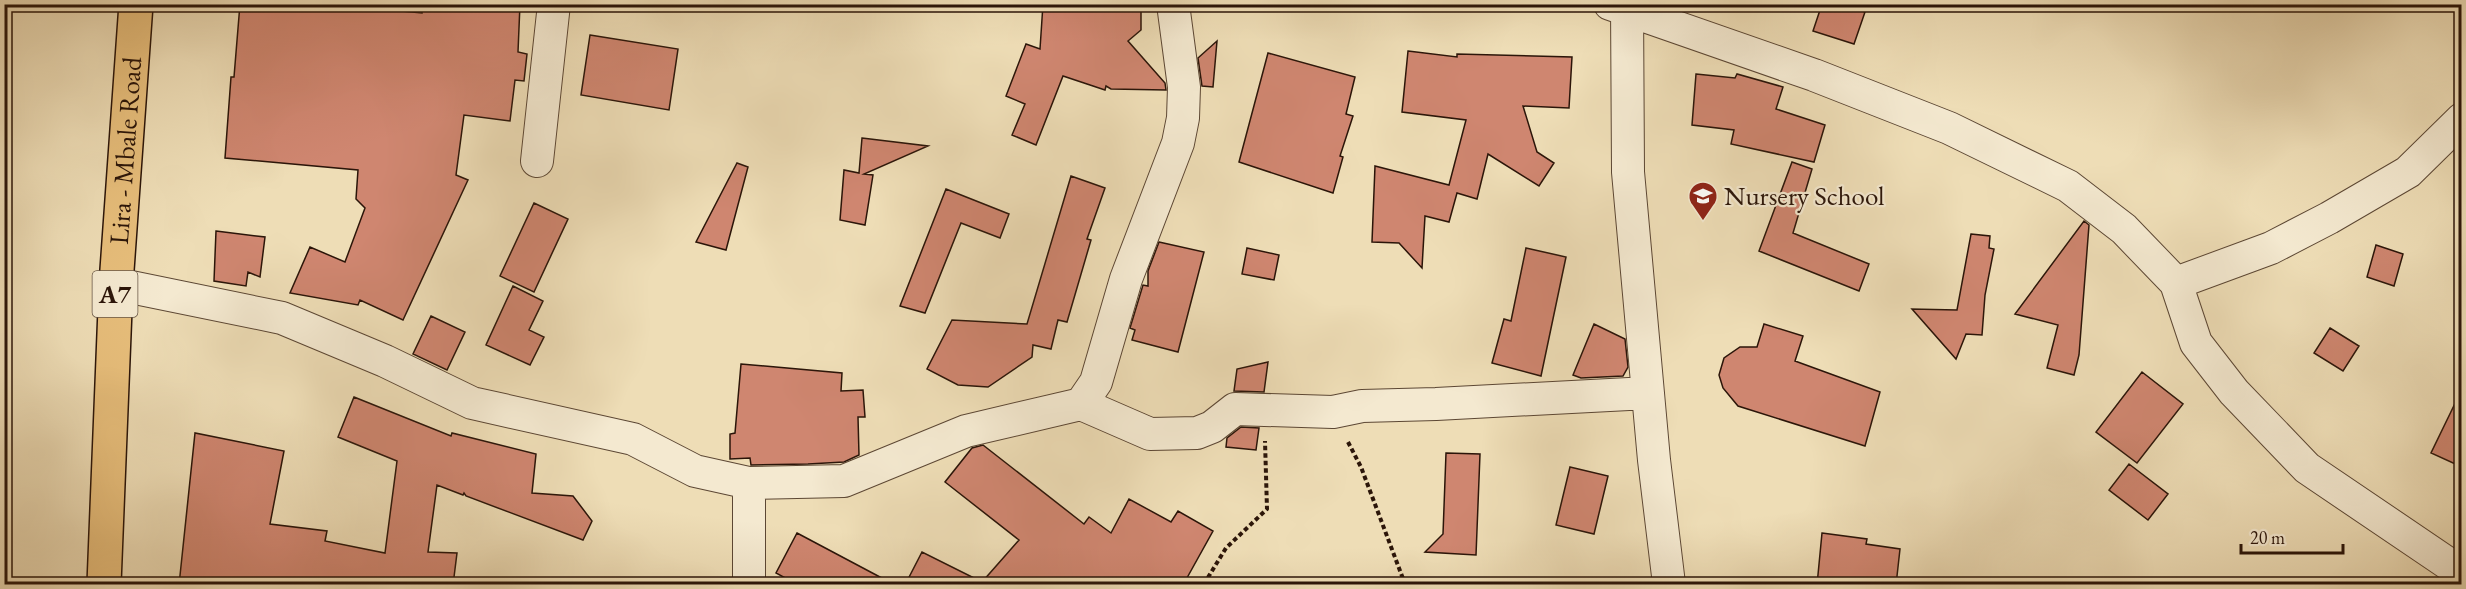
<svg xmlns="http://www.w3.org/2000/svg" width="2466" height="589" font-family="'EB Garamond',serif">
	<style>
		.building { fill: #cf8670; stroke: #2b1509; stroke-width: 1.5 }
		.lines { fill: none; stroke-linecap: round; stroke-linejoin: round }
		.minor-casing { stroke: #5c4734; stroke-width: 34 }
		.primary-casing { stroke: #2b1509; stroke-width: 36 }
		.path { stroke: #2b1509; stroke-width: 4; stroke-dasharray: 4.5 3; stroke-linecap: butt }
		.minor { stroke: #f4e9d0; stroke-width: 32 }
		.primary { stroke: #e7be7b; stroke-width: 33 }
		.labels { text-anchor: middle; stroke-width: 4.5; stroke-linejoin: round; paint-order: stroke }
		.shield { fill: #f4e9d0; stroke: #675545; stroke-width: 1.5 }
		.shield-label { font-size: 26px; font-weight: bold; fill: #2b1509 }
		.street-label { font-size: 27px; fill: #2b1509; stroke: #f4e9d0 }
		.poi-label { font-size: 27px; fill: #2b1509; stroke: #f4e9d0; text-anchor: start }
	</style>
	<rect width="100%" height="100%" fill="#eeddb6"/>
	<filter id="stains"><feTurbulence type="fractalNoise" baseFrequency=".00333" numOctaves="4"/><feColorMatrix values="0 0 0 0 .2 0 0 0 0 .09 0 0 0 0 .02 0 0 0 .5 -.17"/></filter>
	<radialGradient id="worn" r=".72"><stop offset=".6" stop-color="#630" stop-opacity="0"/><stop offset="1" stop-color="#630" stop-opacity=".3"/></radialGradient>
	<path class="building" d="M 240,4 L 325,4 L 422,13 L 422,4 L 520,4 L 518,52 L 527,54 L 524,81 L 515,80 L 510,121 L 464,115 L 456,175 L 468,180 L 403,320 L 360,300 L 358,305 L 290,293 L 310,247 L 345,262 L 365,208 L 356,199 L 358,170 L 225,158 L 231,77 L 234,77 Z
		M 1043,4 L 1141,4 L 1141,30 L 1128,41 L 1165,83 L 1166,90 L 1111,89 L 1106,86 L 1105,90 L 1063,76 L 1036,145 L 1012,135 L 1025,104 L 1006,96 L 1026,44 L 1040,49 Z
		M 1822,4 L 1843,4 L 1865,12 L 1854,44 L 1813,31 Z
		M 590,35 L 678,49 L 669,110 L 581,95 Z
		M 1217,41 L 1213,87 L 1202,86 L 1198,58 Z
		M 1408,51 L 1457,57 L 1457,54 L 1572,57 L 1569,108 L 1523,106 L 1537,152 L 1554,163 L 1539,186 L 1488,154 L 1477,199 L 1457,193 L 1449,222 L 1425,216 L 1422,268 L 1399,243 L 1372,242 L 1375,166 L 1449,185 L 1466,120 L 1402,112 Z
		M 1268,53 L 1355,77 L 1346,114 L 1353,116 L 1340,156 L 1343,157 L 1333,193 L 1239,162 Z
		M 1696,74 L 1735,78 L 1737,74 L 1783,87 L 1776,109 L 1825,125 L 1814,162 L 1731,144 L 1734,130 L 1692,125 Z
		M 862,138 L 928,146 L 864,174 L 873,175 L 865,225 L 840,220 L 844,170 L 859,173 Z
		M 1792,162 L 1812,169 L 1793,233 L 1869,264 L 1859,291 L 1759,251 Z
		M 737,163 L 748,167 L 726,250 L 696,242 Z
		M 1071,176 L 1105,188 L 1087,239 L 1091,240 L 1067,322 L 1058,320 L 1051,349 L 1033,345 L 1032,357 L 988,387 L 958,385 L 927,369 L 952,320 L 1027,324 Z
		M 946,189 L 1009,214 L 1000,238 L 961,223 L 925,313 L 900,306 Z
		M 534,203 L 568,219 L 534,292 L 500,276 Z
		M 2084,221 L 2089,225 L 2079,355 L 2074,375 L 2047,368 L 2058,325 L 2015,314 Z
		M 216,231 L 265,237 L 260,277 L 248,272 L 246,286 L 214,281 Z
		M 1971,234 L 1990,236 L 1989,248 L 1994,249 L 1985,295 L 1982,335 L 1966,334 L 1956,359 L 1912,309 L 1957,310 Z
		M 1159,242 L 1204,252 L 1178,352 L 1132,340 L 1135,330 L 1130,328 L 1143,285 L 1148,286 L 1148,271 Z
		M 2376,245 L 2403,254 L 2394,286 L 2367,277 Z
		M 1247,248 L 1279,255 L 1274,280 L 1242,274 Z
		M 1526,248 L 1566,257 L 1541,376 L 1492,363 L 1504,319 L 1511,321 Z
		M 513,286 L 543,301 L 529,330 L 544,337 L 530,365 L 486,345 Z
		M 431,316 L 465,332 L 447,370 L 413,354 Z
		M 1594,324 L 1625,339 L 1628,367 L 1623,376 L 1581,378 L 1573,375 Z
		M 1764,324 L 1803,336 L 1795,361 L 1880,392 L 1865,446 L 1738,406 L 1723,388 L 1719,375 L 1724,358 L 1740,347 L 1757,347 Z
		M 2330,328 L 2359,346 L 2343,371 L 2314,353 Z
		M 1268,362 L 1264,392 L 1234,391 L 1237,369 Z
		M 741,364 L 842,373 L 841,391 L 863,390 L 865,417 L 858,417 L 859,455 L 844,462 L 808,464 L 751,465 L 750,458 L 730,459 L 730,434 L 735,433 Z
		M 2142,372 L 2183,404 L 2137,463 L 2096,432 Z
		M 2462,389 L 2462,467 L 2431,453 Z
		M 354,397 L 451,436 L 452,433 L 536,454 L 532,493 L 573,496 L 592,521 L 583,540 L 466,496 L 464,493 L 463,495 L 437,485 L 428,552 L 457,553 L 453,585 L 179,585 L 195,433 L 284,451 L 270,524 L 327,531 L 325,541 L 385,553 L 397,461 L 338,437 Z
		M 1241,427 L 1259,428 L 1256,450 L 1226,447 L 1227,438 Z
		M 983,445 L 1084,524 L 1089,517 L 1111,533 L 1129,499 L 1171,522 L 1178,511 L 1213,531 L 1183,585 L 905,585 L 922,552 L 982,582 L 1019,540 L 945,482 L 972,448 Z
		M 1446,453 L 1480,454 L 1476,555 L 1425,552 L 1443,534 Z
		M 2129,464 L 2168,494 L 2148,520 L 2109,490 Z
		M 1570,467 L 1608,476 L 1594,534 L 1556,525 Z
		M 797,533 L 895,585 L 798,585 L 776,573 Z
		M 1822,533 L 1867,539 L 1866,544 L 1900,549 L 1896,585 L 1817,585 Z"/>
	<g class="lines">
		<g class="minor-casing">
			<path id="minor" d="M 1610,4 L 1814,75 L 1949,128 L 2068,186 L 2124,229 L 2176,283 L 2196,343 L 2234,392 L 2307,468 L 2462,573
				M 1627,4 L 1628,172 L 1654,460 L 1669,584
				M 537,161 L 554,4
				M 2176,283 L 2271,248 L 2329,218 L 2408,172 L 2462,119
				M 116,284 L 282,318 L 385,361 L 472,403 L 633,439 L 695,471 L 749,483 L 844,481 L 966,431 L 1081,404 L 1096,382 L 1126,279 L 1178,143 L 1183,118 L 1184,87 L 1173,4
				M 1081,404 L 1150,434 L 1197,433 L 1212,427 L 1235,409 L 1333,412 L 1362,406 L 1436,404 L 1648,393
				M 749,584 L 749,483"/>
		</g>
		<g class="primary-casing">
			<g id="primary">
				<path id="s1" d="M 104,584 L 116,284 L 136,4"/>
			</g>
		</g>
		<path class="path" d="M 1348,442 L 1361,467 L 1405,584
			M 1204,584 L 1226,548 L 1267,509 L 1265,441"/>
		<use href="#minor" class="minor"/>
		<use href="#primary" class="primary"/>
	</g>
	<defs>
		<g id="school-pin" transform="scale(1.5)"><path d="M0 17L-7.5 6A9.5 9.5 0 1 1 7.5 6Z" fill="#8f2418" stroke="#f4e9d0"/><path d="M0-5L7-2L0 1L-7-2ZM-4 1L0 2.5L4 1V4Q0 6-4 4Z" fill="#fff"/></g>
	</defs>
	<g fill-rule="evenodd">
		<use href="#school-pin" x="1703" y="196"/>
	</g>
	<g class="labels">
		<rect class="shield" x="92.5" y="271" width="45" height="46" rx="4.5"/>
		<g class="shield-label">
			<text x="115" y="303">A7</text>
		</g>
		<g class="street-label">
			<text dy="9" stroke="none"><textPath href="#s1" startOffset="434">Lira - Mbale Road</textPath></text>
		</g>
		<g class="poi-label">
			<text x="1724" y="205">Nursery School</text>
		</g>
	</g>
	<rect width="2466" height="589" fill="none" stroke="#eeddb6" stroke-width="24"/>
	<rect x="6" y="6" width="2454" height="577" fill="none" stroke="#2b1509" stroke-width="3"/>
	<rect x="12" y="12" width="2442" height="565" fill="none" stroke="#2b1509" stroke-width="1.5"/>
	<path d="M2241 544v9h102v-9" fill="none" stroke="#2b1509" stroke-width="3"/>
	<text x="2250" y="544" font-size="18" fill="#2b1509" stroke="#f4e9d0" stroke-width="4.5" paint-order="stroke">20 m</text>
	<rect width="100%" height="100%" filter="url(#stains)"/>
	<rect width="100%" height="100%" fill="url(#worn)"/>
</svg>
